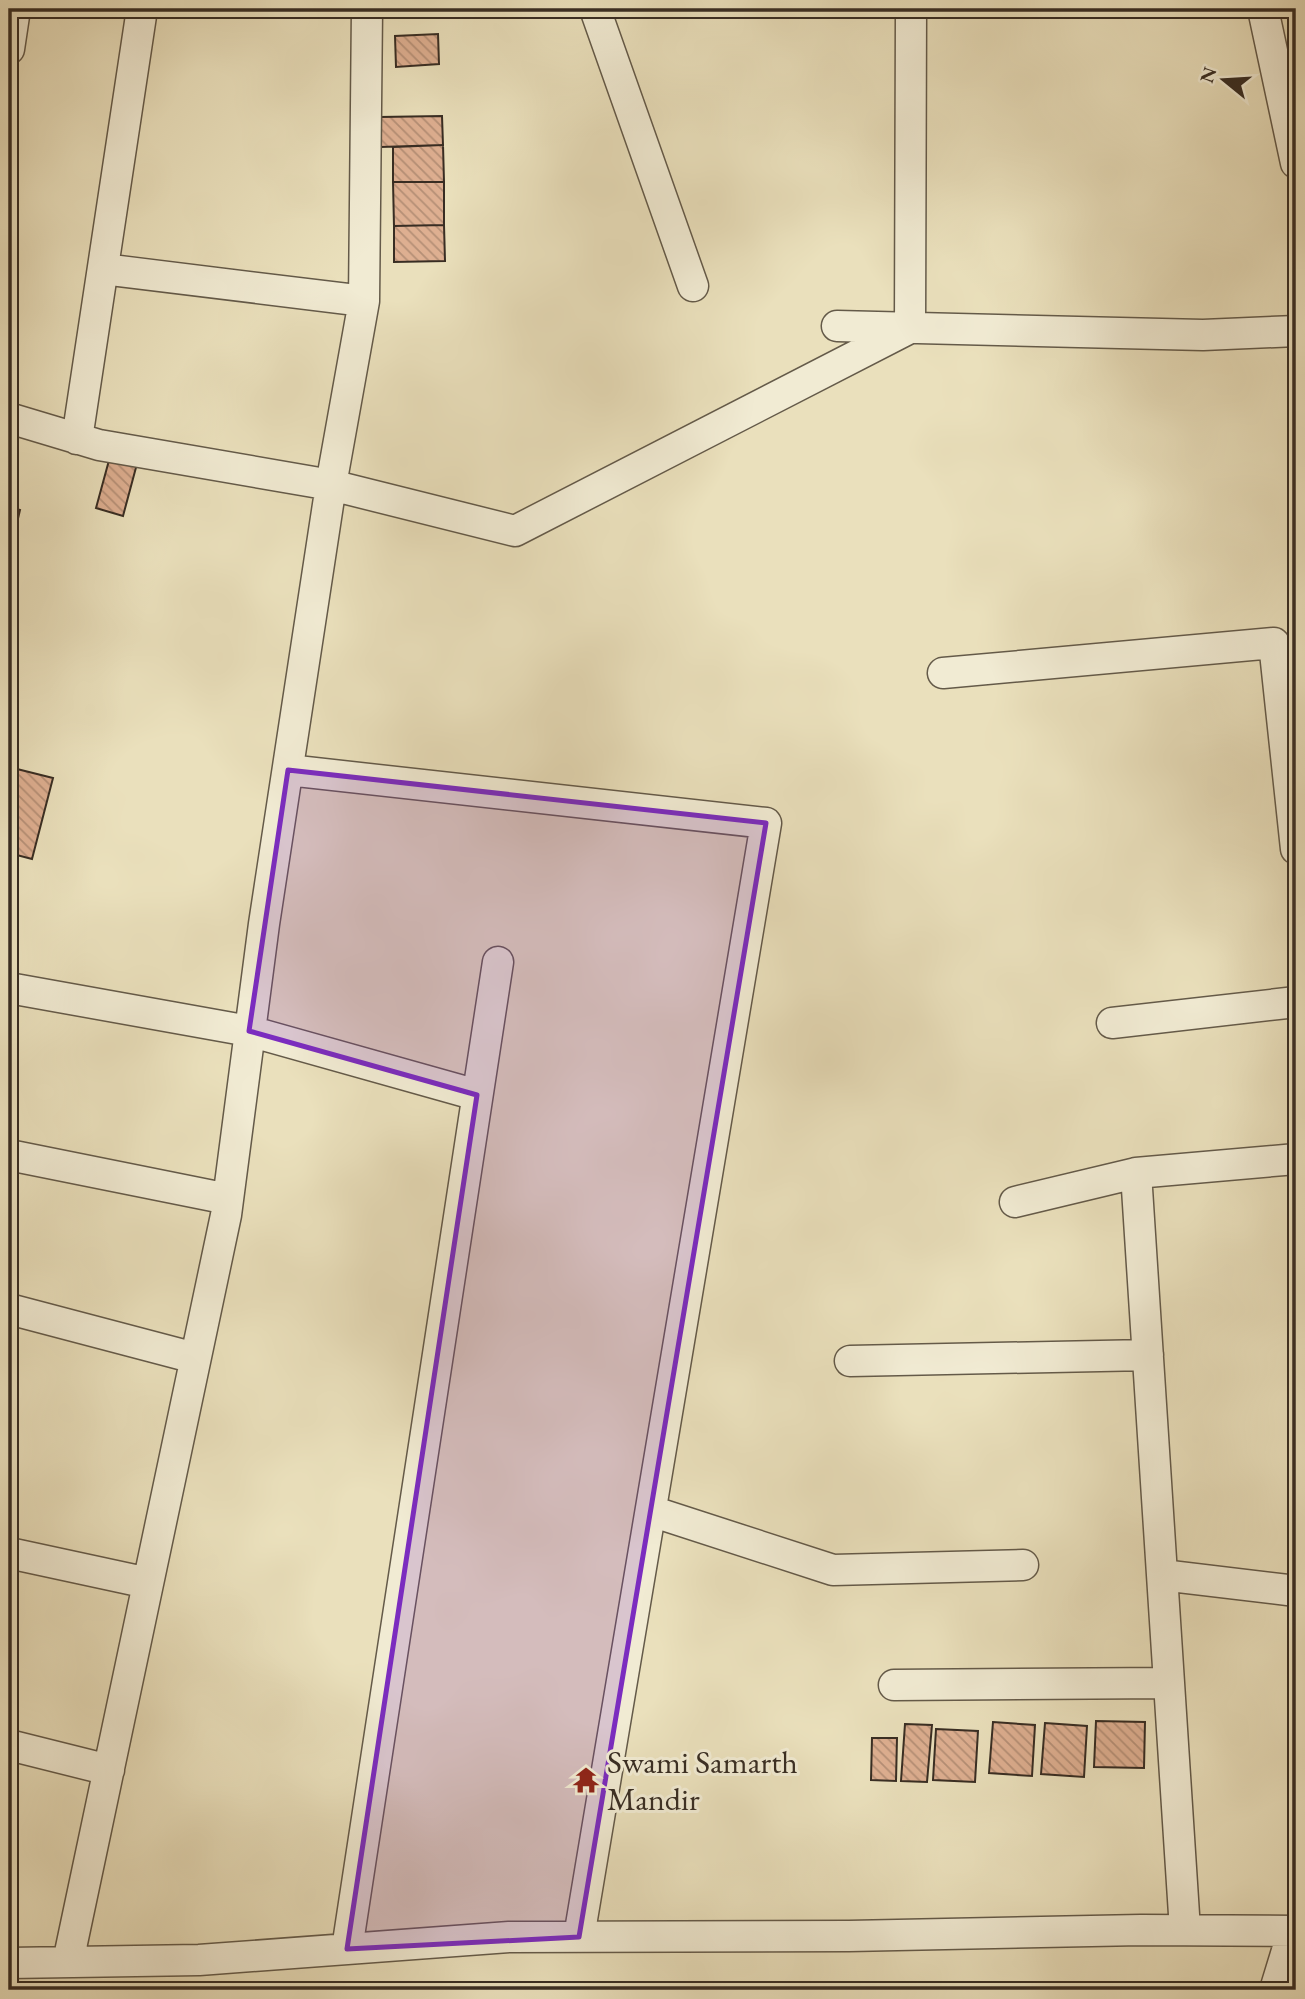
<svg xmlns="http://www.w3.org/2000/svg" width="1305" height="1999" font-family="'EB Garamond',serif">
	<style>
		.building { fill: url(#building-back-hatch); stroke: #382d23; stroke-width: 2 }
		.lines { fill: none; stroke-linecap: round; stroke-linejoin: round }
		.street-casing { stroke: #645a49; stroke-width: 33 }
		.street { stroke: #f1ebd3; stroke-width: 30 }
		.marked { fill: #7b2cbf; fill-opacity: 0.2; stroke: #7b2cbf; stroke-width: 5; stroke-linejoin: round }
		.labels { text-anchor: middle; stroke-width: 6; stroke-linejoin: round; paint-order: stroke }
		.poi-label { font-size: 32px; fill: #382d23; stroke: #f1ebd3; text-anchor: start }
	</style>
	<defs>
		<pattern id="building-back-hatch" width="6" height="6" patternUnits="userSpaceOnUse" patternTransform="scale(1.75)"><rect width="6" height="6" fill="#deaf91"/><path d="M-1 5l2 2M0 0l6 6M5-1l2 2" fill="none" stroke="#b58f76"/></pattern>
	</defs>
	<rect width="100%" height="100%" fill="#eae0bc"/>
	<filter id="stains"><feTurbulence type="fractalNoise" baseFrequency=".00286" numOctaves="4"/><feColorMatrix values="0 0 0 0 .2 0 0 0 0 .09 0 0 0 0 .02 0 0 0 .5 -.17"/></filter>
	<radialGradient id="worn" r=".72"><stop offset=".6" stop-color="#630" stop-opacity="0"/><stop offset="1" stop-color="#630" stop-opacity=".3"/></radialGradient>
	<path class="building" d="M 438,34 L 439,64 L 396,67 L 395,36 Z
		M 442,116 L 443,145 L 381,147 L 380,117 Z
		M 443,145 L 444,182 L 393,182 L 393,147 Z
		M 393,182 L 444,182 L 444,225 L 394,226 Z
		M 444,225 L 445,261 L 394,262 L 394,226 Z
		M 111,453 L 138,460 L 123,516 L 96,508 Z
		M 9,507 L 20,510 L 9,557 Z
		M 9,767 L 53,778 L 32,859 L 9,853 Z
		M 1096,1721 L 1145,1722 L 1144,1768 L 1094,1767 Z
		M 993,1722 L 1035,1725 L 1032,1776 L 989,1773 Z
		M 1045,1723 L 1087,1726 L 1084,1777 L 1041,1774 Z
		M 905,1724 L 932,1725 L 927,1782 L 901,1781 Z
		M 936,1729 L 978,1731 L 975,1782 L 933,1780 Z
		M 872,1738 L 897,1738 L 896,1781 L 871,1780 Z"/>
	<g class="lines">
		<g class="street-casing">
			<path id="street" d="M 595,9 L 693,286
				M 1263,9 L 1296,163
				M 9,49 L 15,9
				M 103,269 L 364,301
				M 837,326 L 1203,335 L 1296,331
				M 9,418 L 99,445 L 331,485 L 515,531 L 910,328 L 911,9
				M 77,439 L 142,9
				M 943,673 L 1274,643 L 1296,849
				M 288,770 L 766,823 L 579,1937
				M 9,988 L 249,1031 L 477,1095
				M 1112,1023 L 1296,1002
				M 9,1155 L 228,1199
				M 1015,1202 L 1136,1173
				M 9,1309 L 195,1358
				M 850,1361 L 1148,1355
				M 651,1511 L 833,1570 L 1023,1565
				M 9,1553 L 148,1583
				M 1162,1575 L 1296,1591
				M 894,1685 L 1169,1683
				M 9,1745 L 109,1770
				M 1185,1930 L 1136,1173 L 1296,1159
				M 347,1949 L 498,962
				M 68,1962 L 226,1215 L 264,924 L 331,485 L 364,301 L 367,9
				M 9,1963 L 199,1960 L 509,1937 L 849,1936 L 1141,1930 L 1296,1931
				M 1275,1990 L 1293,1931"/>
		</g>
		<use href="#street" class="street"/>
	</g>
	<path class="marked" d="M 288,770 L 766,823 L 579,1937 L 347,1949 L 477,1095 L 249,1031 Z"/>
	<defs>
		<g id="temple-bare" transform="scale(2.1)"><path d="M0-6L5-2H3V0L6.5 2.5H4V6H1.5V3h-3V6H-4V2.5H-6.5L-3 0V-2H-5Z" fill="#8f2418" stroke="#f1ebd3" stroke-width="2.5" paint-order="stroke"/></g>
	</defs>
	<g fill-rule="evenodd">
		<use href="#temple-bare" x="586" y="1780"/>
	</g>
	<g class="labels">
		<g class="poi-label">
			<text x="607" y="1773">Swami Samarth<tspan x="607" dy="37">Mandir</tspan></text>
		</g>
	</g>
	<rect width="1305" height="1999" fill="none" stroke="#eae0bc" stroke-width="35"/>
	<rect x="10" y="10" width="1284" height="1978" fill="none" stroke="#382d23" stroke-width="3.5"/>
	<rect x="18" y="18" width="1270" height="1964" fill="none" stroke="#382d23" stroke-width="2"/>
	<g transform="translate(1224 80) rotate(288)" stroke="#f1ebd3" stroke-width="5" paint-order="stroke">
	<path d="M0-5L12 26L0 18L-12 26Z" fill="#382d23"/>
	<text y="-10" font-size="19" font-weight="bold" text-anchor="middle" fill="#382d23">N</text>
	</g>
	<rect width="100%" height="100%" filter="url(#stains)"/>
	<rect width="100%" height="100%" fill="url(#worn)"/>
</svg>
